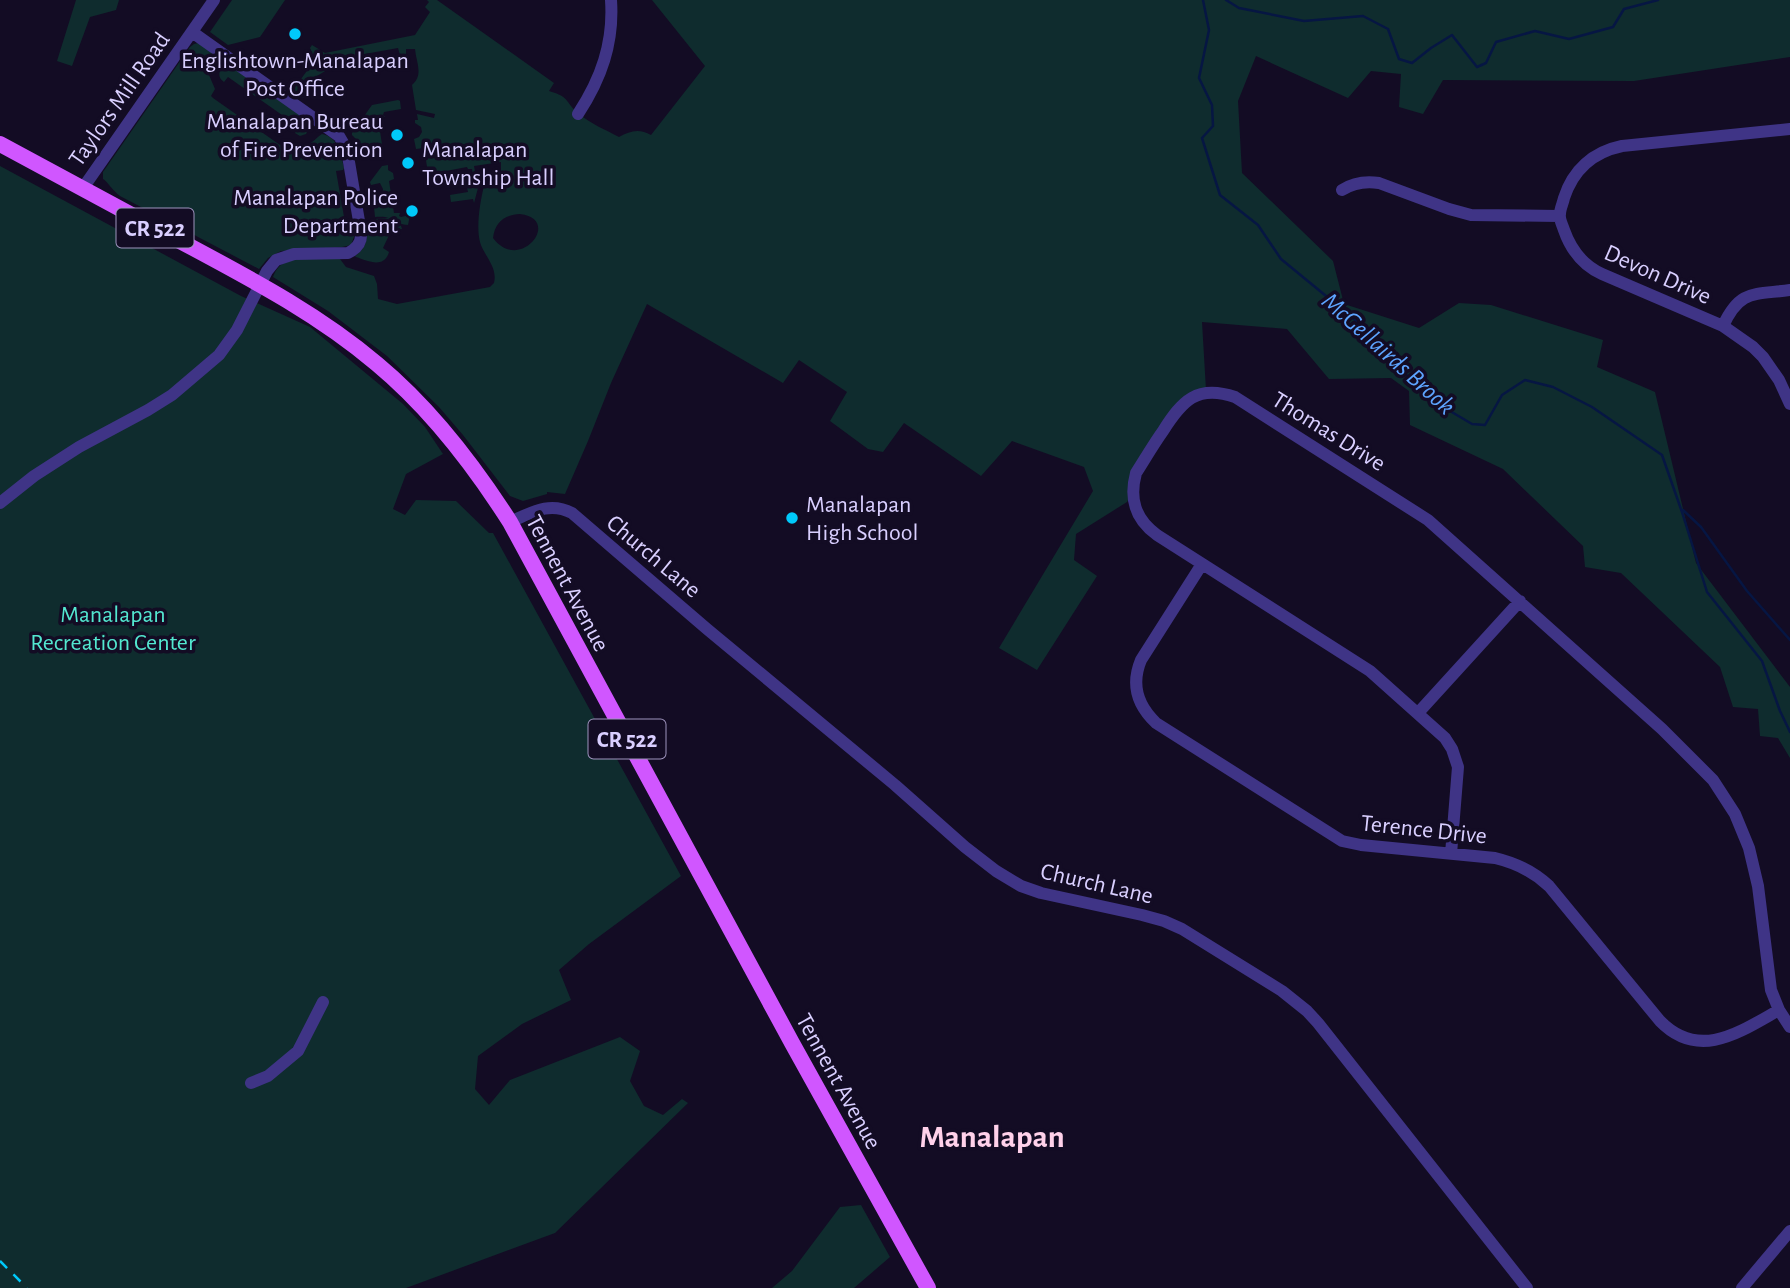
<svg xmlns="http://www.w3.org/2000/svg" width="1790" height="1288" font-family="'Alegreya Sans',sans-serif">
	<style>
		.green { fill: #0f2c2e; fill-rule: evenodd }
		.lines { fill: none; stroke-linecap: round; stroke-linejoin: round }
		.stream { stroke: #061643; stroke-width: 2.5 }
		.minor { stroke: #3f3486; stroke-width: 12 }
		.major { stroke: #d056ff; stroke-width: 16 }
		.rail { stroke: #00c9fa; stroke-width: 2.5; stroke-dasharray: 10 9; stroke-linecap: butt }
		.poi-dot { fill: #00c9fa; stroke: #130c24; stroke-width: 2.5 }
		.labels { text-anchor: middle; stroke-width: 7; stroke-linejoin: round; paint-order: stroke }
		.shield { fill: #130c24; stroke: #9e94bd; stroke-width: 2 }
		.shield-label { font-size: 23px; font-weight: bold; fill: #d9cfff }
		.poi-label { font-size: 24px; fill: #d9cfff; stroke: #130c24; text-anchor: end }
		.street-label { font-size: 24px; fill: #d9cfff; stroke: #130c24 }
		.park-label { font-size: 24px; fill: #53e7d0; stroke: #130c24 }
		.water-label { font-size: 26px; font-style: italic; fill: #5da4ff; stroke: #130c24 }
		.district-label { font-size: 32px; font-weight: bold; fill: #ffd1ea; stroke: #130c24 }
	</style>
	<rect width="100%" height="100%" fill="#130c24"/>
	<path class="green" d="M 76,0 L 119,0 L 116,10 L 90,17 L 72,66 L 57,61 Z
		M 232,0 L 285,0 L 260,37 L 228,45 L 210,32 Z
		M 427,0 L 437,0 L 554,83 L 549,91 C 571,97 565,103 579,114 C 591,124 606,130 619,137 C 630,131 639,128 651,135 L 705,66 L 652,0 L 1790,0 L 1790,57 L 1634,81 L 1443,80 L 1423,114 L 1399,107 L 1401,74 L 1371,71 L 1348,98 L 1256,56 L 1238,101 L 1242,173 L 1333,261 L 1344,304 L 1419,328 L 1459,303 L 1491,305 L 1603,340 L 1597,367 L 1655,392 L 1696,563 L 1790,687 L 1790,758 L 1778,738 L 1760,736 L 1758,709 L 1733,707 L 1720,667 L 1621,573 L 1585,567 L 1583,546 L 1503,469 L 1410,425 L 1409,391 L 1391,378 L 1329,379 L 1287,329 L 1202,322 L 1206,390 L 1176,411 L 1127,502 L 1076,534 L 1074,560 L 1097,576 L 1037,670 L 999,648 L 1093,491 L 1084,467 L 1012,441 L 981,476 L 904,423 L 883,452 L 868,449 L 830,421 L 847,392 L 799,360 L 783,383 L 647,304 L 611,383 L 588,441 L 565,494 L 547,492 L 547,494 L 523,501 L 510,496 L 463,435 L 439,407 L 387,356 L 328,311 L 273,277 C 276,269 280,264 288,261 C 299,258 327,259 340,259 L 346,267 L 374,276 L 377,284 L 378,299 L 397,304 L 490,287 L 494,283 C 498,267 484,256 480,242 C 476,227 480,202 484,186 L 487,182 L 498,177 L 501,172 L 501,162 L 474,166 L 478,188 L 474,203 L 473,199 L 451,202 L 450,195 L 468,192 L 466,183 L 469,182 L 468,177 L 473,176 L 472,169 L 468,169 L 467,167 L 446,171 L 447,176 L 439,178 L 438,172 L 428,173 L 424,148 L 416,149 L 414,139 L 419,137 L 422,132 L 421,127 L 415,123 L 415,120 L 418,120 L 417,114 L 434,118 L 435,114 L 416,110 L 412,85 C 424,75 416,62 415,49 L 406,49 L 406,55 L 400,55 L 398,48 L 331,60 L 330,68 L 317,76 L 311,96 L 303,98 L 293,90 L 309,68 L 302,63 L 311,50 L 310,48 L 312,45 L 325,53 L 415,35 L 430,12 L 425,7 L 429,2 ZM 520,214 C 563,219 520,274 493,238 C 495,222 504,215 520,214 Z
		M 198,43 L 213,53 L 214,55 L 209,75 L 215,89 L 211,96 L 213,98 L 280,145 C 294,139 295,146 306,145 C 312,144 317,137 322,134 C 338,137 341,154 344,168 L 343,170 L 336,171 L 347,234 L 355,234 L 351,245 L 342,247 L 281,251 L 268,258 L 259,269 L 120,196 C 113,191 107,181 103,179 L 103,172 L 190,47 L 194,44 Z
		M 230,65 L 309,121 L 310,126 L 306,134 L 300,136 L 295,133 L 299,127 L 228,77 L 224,82 C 215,76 220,66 230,65 Z
		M 398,100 L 400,101 L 401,109 L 384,112 L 383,115 L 385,117 L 378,118 L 383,151 L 366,154 L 365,148 L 352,135 L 352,133 L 372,105 Z
		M 388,165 L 388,170 L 393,173 L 394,179 L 389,181 L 394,213 L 400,213 L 399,216 L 401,217 L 410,215 L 408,225 C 394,224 394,215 375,217 L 373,197 L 382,197 L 383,189 L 380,183 L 371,185 L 370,182 L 382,166 Z
		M 0,166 L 241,296 L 310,327 L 403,404 L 425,427 L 443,454 L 406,474 L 393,509 L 405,515 L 416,500 L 456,501 L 489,533 L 493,533 L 681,876 L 589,944 L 559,970 L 571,1000 L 522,1024 L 478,1056 L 475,1089 L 489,1105 L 510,1080 L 620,1037 L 640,1051 L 630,1081 L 644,1106 L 663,1115 L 682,1099 L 688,1103 L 555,1233 L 406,1288 L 0,1288 Z
		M 388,218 L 401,226 L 402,229 L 391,231 L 383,248 L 389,252 C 384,269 368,261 356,257 L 355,256 C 365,249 367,242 367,231 L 377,228 L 375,219 Z
		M 861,1205 L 890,1257 L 854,1288 L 772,1288 L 792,1271 L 840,1207 Z"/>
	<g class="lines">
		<path class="stream" d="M 1203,0 L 1209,30 L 1199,78 L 1212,105 L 1213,126 L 1202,138 L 1220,195 L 1258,225 L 1281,259 L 1365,328 L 1410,379 L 1435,391 L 1445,408 L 1472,424 L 1485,425 L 1502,395 L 1525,380 L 1553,387 L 1592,407 L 1662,455 L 1682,512 L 1707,592 L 1762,661 L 1780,711 L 1790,732
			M 1226,0 L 1239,8 L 1304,21 L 1363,16 L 1388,29 L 1399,59 L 1412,63 L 1431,48 L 1452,35 L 1477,67 L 1486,63 L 1496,42 L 1535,31 L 1569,39 L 1613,27 L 1624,9 L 1658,0
			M 1683,510 L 1701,527 L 1747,591 L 1790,640"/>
		<path class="minor" d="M 578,114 C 601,79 614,43 611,0
			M 1790,129 L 1622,146 C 1593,152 1573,170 1564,198 C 1563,203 1560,209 1560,214 C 1559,219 1562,224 1564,230 C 1571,250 1582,265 1602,274 L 1723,326 L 1753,347 L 1763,357 L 1779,380 L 1790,404
			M 83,188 L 214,0
			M 1342,190 C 1353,183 1366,181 1379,183 L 1449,209 L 1471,215 L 1559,216
			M 1723,326 C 1740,289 1754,295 1790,290
			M 0,503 L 34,476 L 79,447 L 148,410 L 172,395 L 219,355 L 237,330 L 267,271 L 276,260 L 294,254 L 348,253 C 356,249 362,243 361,233 L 348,156 L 346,148 L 339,136 L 192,32
			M 510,522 C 531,513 549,501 572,513 L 707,629 L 895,785 L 965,847 L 996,871 L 1021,886 L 1041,893 L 1142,915 L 1164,921 L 1182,929 L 1282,991 L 1307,1011 L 1318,1023 L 1527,1288
			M 1202,564 L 1141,660 C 1131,684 1137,705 1156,723 L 1342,841 L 1361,845 L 1495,858 C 1516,863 1533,871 1549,886 L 1660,1021 C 1699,1061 1740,1032 1779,1010
			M 1418,713 L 1520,601
			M 1451,854 L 1458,767 L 1452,749 L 1445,738 L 1370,671 L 1157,535 C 1135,519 1129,499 1136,473 C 1145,459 1153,445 1163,431 C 1182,401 1197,384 1235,397 L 1428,520 L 1662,729 L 1713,780 L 1735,814 L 1749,848 L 1758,886 L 1771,990 L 1779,1010 L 1790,1027
			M 251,1083 L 268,1076 L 298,1051 L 323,1002
			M 1742,1288 L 1790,1231"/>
		<path class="major" d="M 0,144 C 60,176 119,208 178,240 C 247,277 317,313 377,364 C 430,408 473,464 510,522 L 792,1043 L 928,1288"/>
		<path class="rail" d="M 0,1261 L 27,1288"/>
	</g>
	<g class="poi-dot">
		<circle cx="295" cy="34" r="7"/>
		<circle cx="397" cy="135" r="7"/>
		<circle cx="408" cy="163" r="7"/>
		<circle cx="412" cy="211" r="7"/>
		<circle cx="792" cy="518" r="7"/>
	</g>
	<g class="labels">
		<g class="shield">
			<rect x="116.5" y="208.5" width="77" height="39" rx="5"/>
			<rect x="588.5" y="719.5" width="77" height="39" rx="5"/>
		</g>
		<g class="shield-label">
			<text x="155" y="236">CR 522</text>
			<text x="627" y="747">CR 522</text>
		</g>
		<g class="poi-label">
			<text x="295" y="68" text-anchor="middle">Englishtown-Manalapan<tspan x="295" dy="28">Post Office</tspan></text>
			<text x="383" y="129">Manalapan Bureau<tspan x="383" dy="28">of Fire Prevention</tspan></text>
			<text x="422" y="157" text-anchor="start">Manalapan<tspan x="422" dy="28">Township Hall</tspan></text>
			<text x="398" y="205">Manalapan Police<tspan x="398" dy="28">Department</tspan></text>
			<text x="806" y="512" text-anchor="start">Manalapan<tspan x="806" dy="28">High School</tspan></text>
		</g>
		<g class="street-label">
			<text transform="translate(119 99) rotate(-55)" y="8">Taylors Mill Road</text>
			<text transform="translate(1658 274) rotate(24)" y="8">Devon Drive</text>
			<text transform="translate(1329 431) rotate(32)" y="8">Thomas Drive</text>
			<text transform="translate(654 556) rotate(40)" y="8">Church Lane</text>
			<text transform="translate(568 583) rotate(62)" y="8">Tennent Avenue</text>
			<text transform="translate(1424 829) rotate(6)" y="8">Terence Drive</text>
			<text transform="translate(1097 883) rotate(13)" y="8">Church Lane</text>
			<text transform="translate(839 1081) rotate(61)" y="8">Tennent Avenue</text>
		</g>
		<g class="park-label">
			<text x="113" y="622">Manalapan<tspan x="113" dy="28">Recreation Center</tspan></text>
		</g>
		<g class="water-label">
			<text transform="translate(1389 353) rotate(42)" y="9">McGellairds Brook</text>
		</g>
		<g class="district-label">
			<text x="992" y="1147">Manalapan</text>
		</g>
	</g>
</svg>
